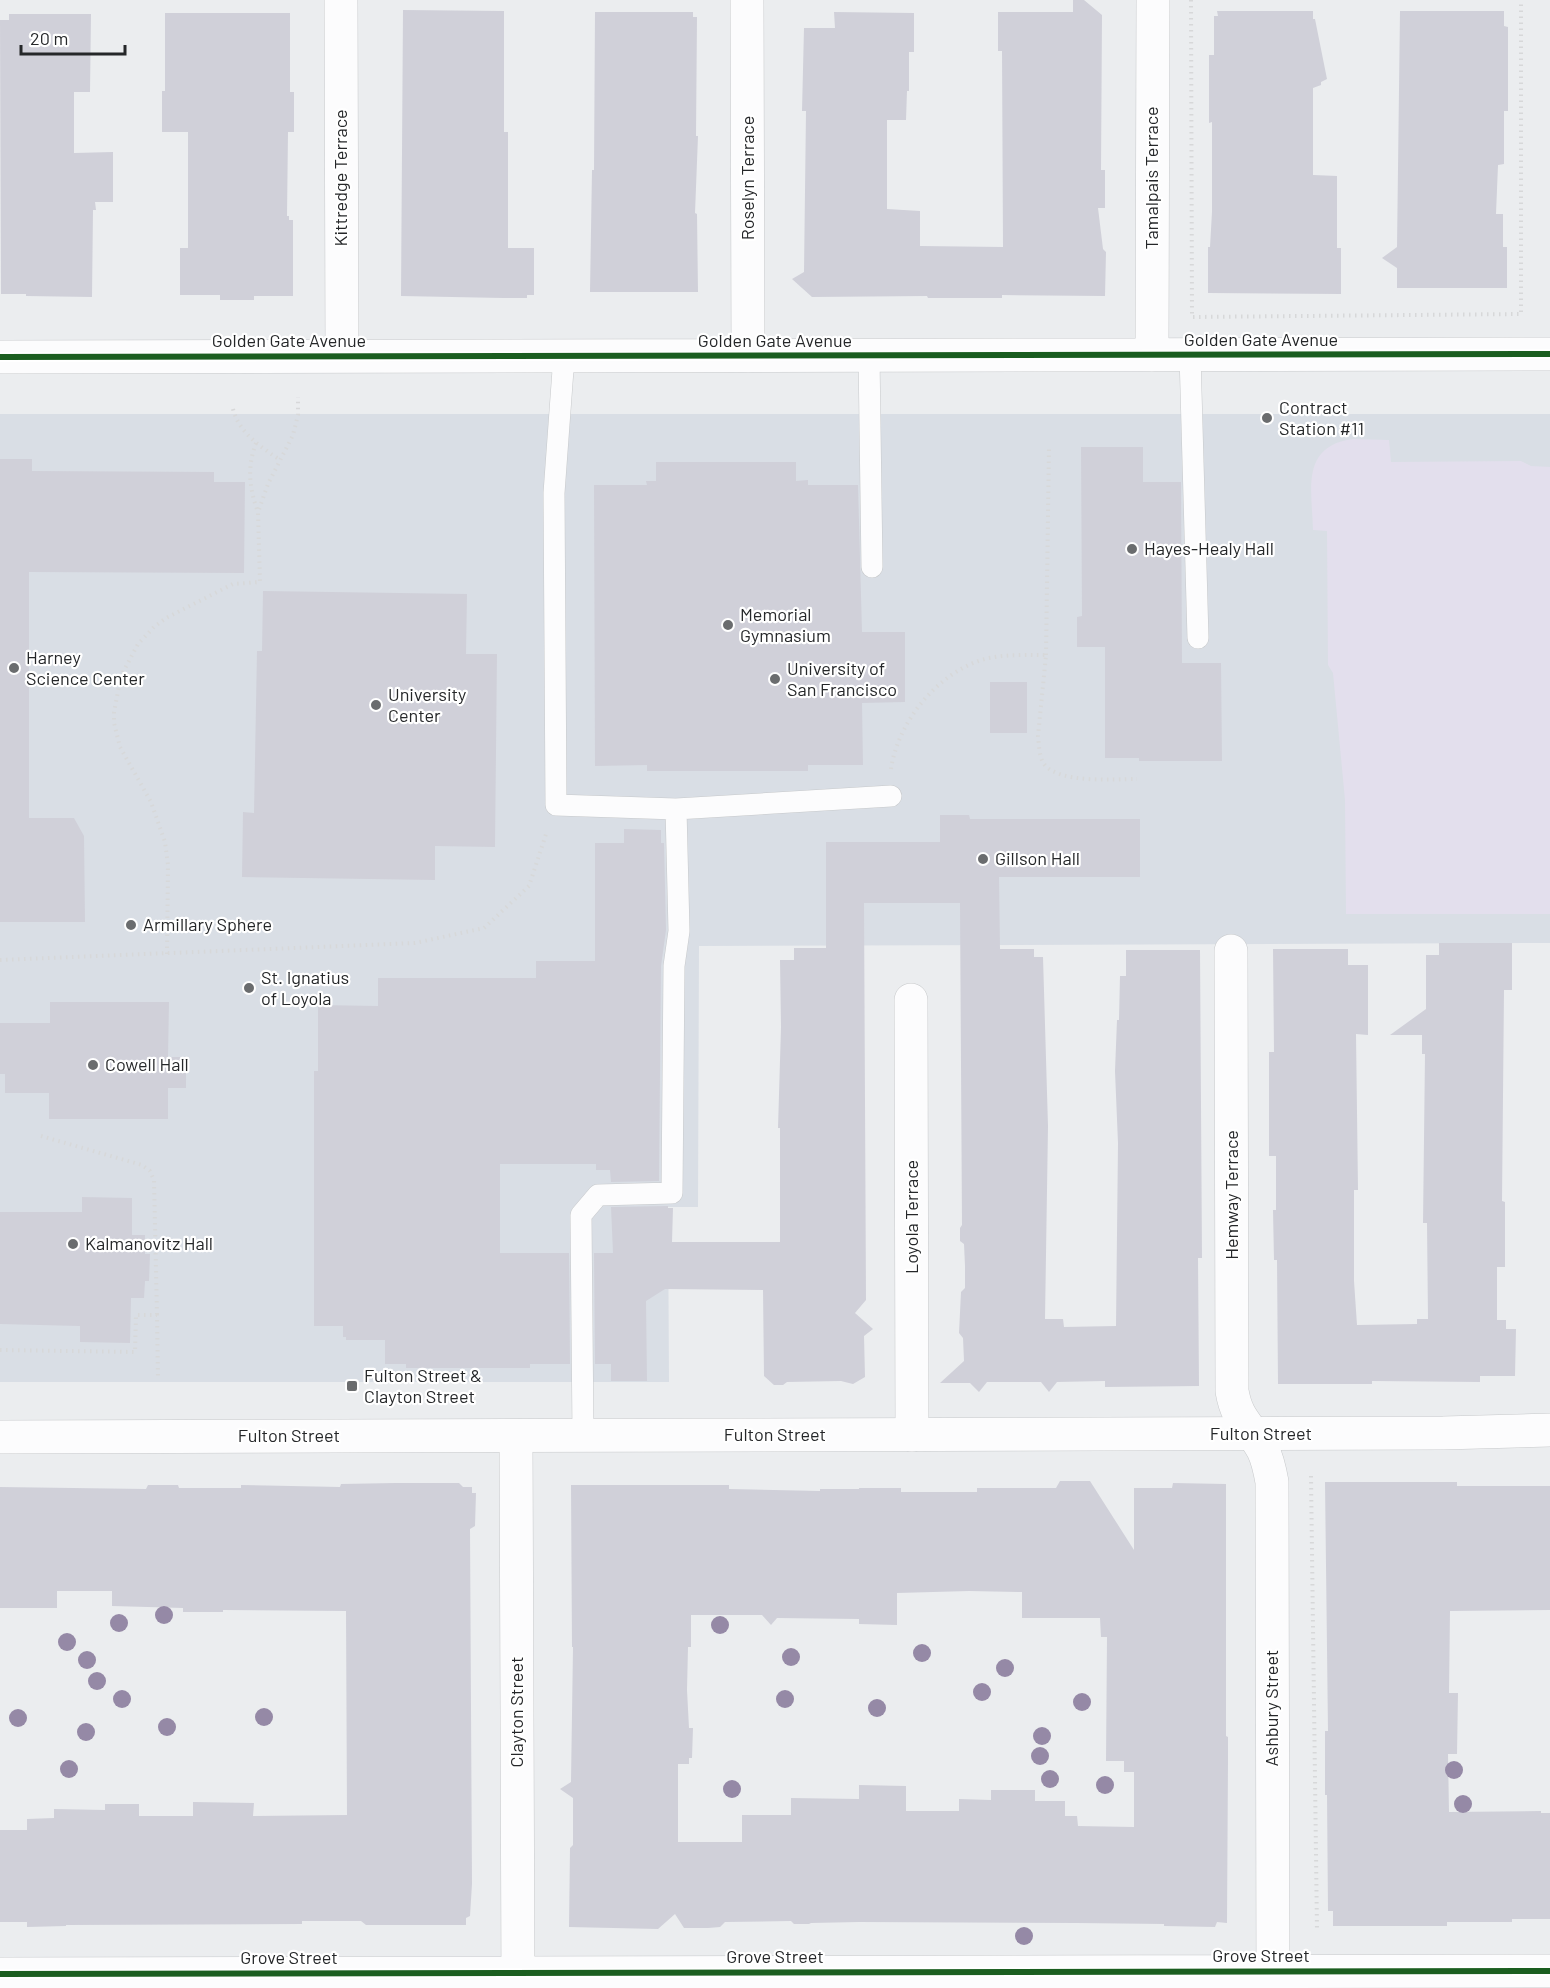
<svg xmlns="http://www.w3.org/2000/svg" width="1550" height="1988" font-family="Barlow,sans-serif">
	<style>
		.built { fill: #d9dee5 }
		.green { fill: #e3dfed }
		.building { fill: #d0d0d9; fill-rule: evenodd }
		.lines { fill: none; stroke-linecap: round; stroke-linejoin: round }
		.service-casing { stroke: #c7c9cb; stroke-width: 22 }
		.minor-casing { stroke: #c7c9cb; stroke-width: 34 }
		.secondary-casing { stroke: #c7c9cb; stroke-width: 34 }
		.path { stroke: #d7d8d9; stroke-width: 4; stroke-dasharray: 1.5 4.5; stroke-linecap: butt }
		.service { stroke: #fcfcfd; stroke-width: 21 }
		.minor { stroke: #fcfcfd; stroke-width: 33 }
		.secondary { stroke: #fcfcfd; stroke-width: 33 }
		.cycleway-casing { stroke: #fff; stroke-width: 10 }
		.cycleway { stroke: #1b5e20; stroke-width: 6 }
		.tree { fill: #9589a6 }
		.poi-dot { fill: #6a6c6e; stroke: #fff; stroke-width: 2 }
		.labels { text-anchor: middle; stroke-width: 4.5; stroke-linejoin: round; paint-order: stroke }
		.street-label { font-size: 18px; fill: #252729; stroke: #fff }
		.poi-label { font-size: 18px; fill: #252729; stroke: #fff; text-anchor: start }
	</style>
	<rect width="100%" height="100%" fill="#ebedef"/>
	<path class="built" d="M 0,414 L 1550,414 L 1550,943 L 699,946 L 698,1207 L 668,1207 L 669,1382 L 0,1382 Z"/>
	<path class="green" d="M 1353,439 L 1389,440 L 1391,462 L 1521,461 L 1531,466 L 1550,467 L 1550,914 L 1346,914 L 1345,800 L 1333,673 L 1328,665 L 1327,531 L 1313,530 C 1312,490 1300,446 1353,439 Z"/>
	<path class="building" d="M 1073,0 L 1084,0 L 1102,15 L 1101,170 L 1105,170 L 1105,208 L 1098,208 L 1103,249 L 1106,252 L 1105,296 L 1002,295 L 1002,298 L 928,298 L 927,296 L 812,297 L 792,279 L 804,272 L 806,111 L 802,111 L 804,28 L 835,28 L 834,12 L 914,13 L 914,52 L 909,52 L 909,91 L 907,91 L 906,120 L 887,120 L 887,209 L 920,211 L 920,246 L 1003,247 L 1002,51 L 998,51 L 998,12 L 1073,12 Z
		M 403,10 L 504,11 L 504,132 L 508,132 L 508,248 L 534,248 L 534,295 L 527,295 L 527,298 L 503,298 L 401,296 Z
		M 1217,11 L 1313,11 L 1313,19 L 1315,19 L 1327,79 L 1321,82 L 1321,85 L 1313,88 L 1313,175 L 1337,176 L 1337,248 L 1341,248 L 1341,294 L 1208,293 L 1208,247 L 1210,247 L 1212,212 L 1212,122 L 1209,123 L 1209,55 L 1214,55 L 1214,16 L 1218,16 Z
		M 1400,11 L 1504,11 L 1504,26 L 1508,27 L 1508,111 L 1504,111 L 1504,164 L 1498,165 L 1496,214 L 1503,214 L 1503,247 L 1507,247 L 1507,288 L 1397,288 L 1397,268 L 1382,258 L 1397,247 Z
		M 595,12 L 693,12 L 693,17 L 697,17 L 696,136 L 698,136 L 695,213 L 697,214 L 698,292 L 590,292 L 592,170 L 594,170 Z
		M 165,13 L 290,13 L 290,92 L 294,92 L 294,132 L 288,132 L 287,216 L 289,216 L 289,220 L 293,220 L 293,296 L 254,296 L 254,300 L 220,300 L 220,295 L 180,295 L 180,248 L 188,248 L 188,132 L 162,132 L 162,91 L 165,91 Z
		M 9,14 L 91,14 L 90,92 L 74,92 L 74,153 L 113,152 L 113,202 L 95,202 L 96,210 L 93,210 L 92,297 L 26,296 L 26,294 L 1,294 L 0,20 L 9,20 Z
		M 1081,447 L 1143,447 L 1143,482 L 1181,482 L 1182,663 L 1221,663 L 1222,761 L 1139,761 L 1139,758 L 1105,758 L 1105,647 L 1077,647 L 1077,617 L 1082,616 Z
		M 0,459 L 32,459 L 32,471 L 214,472 L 214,482 L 245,482 L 244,573 L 29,572 L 29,818 L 74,818 L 84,836 L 85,922 L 0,922 Z
		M 656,462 L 796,462 L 796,481 L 808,480 L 808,485 L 858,485 L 862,632 L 905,632 L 905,702 L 862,703 L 863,765 L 808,765 L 808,771 L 647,771 L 647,765 L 595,766 L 594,485 L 647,485 L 646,481 L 656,481 Z
		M 263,591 L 467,594 L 466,654 L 497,654 L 495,847 L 435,846 L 435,880 L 242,877 L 243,812 L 254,813 L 257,651 L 262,651 Z
		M 990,682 L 1027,682 L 1027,733 L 990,733 Z
		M 940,815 L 969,815 L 970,819 L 1140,819 L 1140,877 L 999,877 L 1000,949 L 1034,949 L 1034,957 L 1043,957 L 1048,1126 L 1045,1319 L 1063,1319 L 1064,1327 L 1116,1326 L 1118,1143 L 1115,1071 L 1117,1020 L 1119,1020 L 1120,976 L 1126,976 L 1126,950 L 1200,950 L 1202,1258 L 1198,1258 L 1199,1386 L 1105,1387 L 1105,1381 L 1057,1382 L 1049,1392 L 1041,1382 L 987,1382 L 979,1392 L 970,1383 L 940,1383 L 964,1361 L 963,1338 L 959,1333 L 961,1292 L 965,1288 L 965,1266 L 964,1244 L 960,1241 L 960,1228 L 962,1225 L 960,903 L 864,903 L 866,1300 L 855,1313 L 873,1329 L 864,1336 L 865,1377 L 853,1384 L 841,1381 L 787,1382 L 783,1385 L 774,1385 L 764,1376 L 763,1290 L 665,1289 L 646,1301 L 647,1381 L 611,1381 L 611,1364 L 595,1364 L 594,1253 L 613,1253 L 611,1207 L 668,1206 L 668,1208 L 673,1208 L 672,1242 L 780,1242 L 780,1128 L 778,1128 L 781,1027 L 780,960 L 794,960 L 794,948 L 826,948 L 826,842 L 940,842 Z
		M 624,829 L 661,830 L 661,843 L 664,843 L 666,930 L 661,966 L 659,1181 L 611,1182 L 610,1170 L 596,1170 L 596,1164 L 500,1164 L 500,1253 L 569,1253 L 570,1364 L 530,1364 L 530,1368 L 406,1368 L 406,1364 L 385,1364 L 385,1340 L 346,1340 L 346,1337 L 343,1337 L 343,1326 L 314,1326 L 314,1071 L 318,1071 L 318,1005 L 378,1006 L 378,978 L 536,978 L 536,961 L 595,961 L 595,843 L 624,843 Z
		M 1439,943 L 1512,943 L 1512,990 L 1504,990 L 1502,1201 L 1505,1202 L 1505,1267 L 1497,1267 L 1497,1320 L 1506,1320 L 1506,1329 L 1516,1329 L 1515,1376 L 1480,1376 L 1480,1382 L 1372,1381 L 1372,1384 L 1278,1384 L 1277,1260 L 1274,1260 L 1273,1210 L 1276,1210 L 1276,1156 L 1269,1156 L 1269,1052 L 1274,1052 L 1273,949 L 1348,949 L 1348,965 L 1368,965 L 1368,1035 L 1356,1034 L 1358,1190 L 1354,1190 L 1354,1281 L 1357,1325 L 1417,1324 L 1417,1319 L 1428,1319 L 1427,1223 L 1423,1223 L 1425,1054 L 1422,1054 L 1422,1035 L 1390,1035 L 1426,1009 L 1426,955 L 1439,955 Z
		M 50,1002 L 169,1002 L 168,1057 L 186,1057 L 186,1088 L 168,1088 L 168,1119 L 49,1119 L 49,1093 L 5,1093 L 5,1074 L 0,1074 L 0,1023 L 50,1023 Z
		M 82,1197 L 132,1198 L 132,1235 L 145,1235 L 145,1254 L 150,1254 L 149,1281 L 145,1281 L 144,1298 L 131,1298 L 130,1343 L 80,1342 L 80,1326 L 0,1324 L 0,1212 L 82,1212 Z
		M 1060,1481 L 1090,1481 L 1134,1550 L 1134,1488 L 1172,1488 L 1173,1483 L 1226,1484 L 1226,1736 L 1228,1737 L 1228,1761 L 1227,1923 L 1217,1922 L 1215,1927 L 1164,1926 L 1164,1924 L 1077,1923 L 859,1922 L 811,1923 L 809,1924 L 794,1924 L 791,1921 L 725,1922 L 720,1927 L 708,1928 L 684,1928 L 675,1914 L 658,1929 L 569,1927 L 570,1848 L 573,1845 L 573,1798 L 560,1789 L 571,1782 L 573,1647 L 572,1647 L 571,1485 L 729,1485 L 729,1489 L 820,1491 L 820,1489 L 859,1489 L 859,1488 L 901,1488 L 901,1492 L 977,1492 L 977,1488 L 1056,1488 ZM 969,1591 L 1022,1592 L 1022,1618 L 1100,1618 L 1101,1637 L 1107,1637 L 1106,1761 L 1124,1761 L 1124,1772 L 1134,1772 L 1134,1827 L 1078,1826 L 1077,1816 L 1065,1816 L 1065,1801 L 1035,1801 L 1035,1790 L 991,1790 L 991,1800 L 959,1799 L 959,1811 L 906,1811 L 906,1786 L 859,1785 L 859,1799 L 791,1798 L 791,1815 L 742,1815 L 742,1842 L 678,1842 L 678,1764 L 689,1764 L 689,1758 L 692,1758 L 693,1728 L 689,1728 L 687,1690 L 688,1647 L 691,1647 L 691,1615 L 762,1615 L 771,1625 L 777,1618 L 859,1619 L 859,1624 L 897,1625 L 897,1593 Z
		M 1325,1482 L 1457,1482 L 1457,1486 L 1550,1486 L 1550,1610 L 1450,1611 L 1449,1693 L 1458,1693 L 1457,1754 L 1448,1754 L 1449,1812 L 1541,1811 L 1541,1813 L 1550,1813 L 1550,1919 L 1512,1919 L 1512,1922 L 1447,1922 L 1447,1926 L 1333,1926 L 1333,1911 L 1328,1911 L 1327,1795 L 1325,1795 L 1325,1731 L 1328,1731 Z
		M 395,1483 L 459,1483 L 463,1487 L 472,1487 L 472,1493 L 476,1493 L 475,1526 L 470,1529 L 472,1884 L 470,1916 L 466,1918 L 466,1925 L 366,1925 L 361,1921 L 302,1921 L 302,1924 L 66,1925 L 66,1926 L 27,1927 L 27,1922 L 0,1922 L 0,1830 L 27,1830 L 27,1819 L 54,1818 L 54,1809 L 105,1810 L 105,1804 L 139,1804 L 139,1816 L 193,1816 L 193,1802 L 254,1803 L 253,1816 L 347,1815 L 346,1611 L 223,1610 L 223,1612 L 183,1612 L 183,1608 L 112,1606 L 112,1591 L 57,1591 L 57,1608 L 0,1608 L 0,1487 L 146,1489 L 148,1485 L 178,1485 L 179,1488 L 241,1488 L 241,1485 L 340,1487 L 341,1484 Z"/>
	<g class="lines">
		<g class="service-casing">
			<path id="service" d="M 869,355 L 872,567
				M 1190,355 L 1198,638
				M 564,356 L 554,493 L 556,805 L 676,809 L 891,796
				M 583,1436 L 581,1215 L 598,1195 L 672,1193 L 674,966 L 679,931 L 676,809"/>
		</g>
		<g class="minor-casing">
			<path id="minor" d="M 341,0 L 342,356
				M 747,0 L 748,356
				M 1152,355 L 1153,0
				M 0,357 L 1550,354
				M 1231,951 L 1232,1391 C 1237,1421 1250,1425 1263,1450 C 1268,1460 1270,1471 1272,1482 L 1273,1988
				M 911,1000 L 912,1435
				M 516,1436 L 518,1988
				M 0,1974 L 1550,1971"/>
		</g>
		<g class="secondary-casing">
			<path id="secondary" d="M 0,1437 L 1443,1433 L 1550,1430"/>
		</g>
		<path class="path" d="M 1191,0 L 1192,317 L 1521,314 L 1521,0
			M 233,409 C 239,433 261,447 280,460
			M 256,443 C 247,467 249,488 258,512
			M 1046,655 L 1049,446
			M 891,769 C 898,722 936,675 981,660 C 1002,654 1025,655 1046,655 L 1038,736 C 1039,744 1039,757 1044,764 C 1059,784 1114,779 1137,779
			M 167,954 L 168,865 L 165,842 L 151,802 L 120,747 L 114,723 L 114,712 L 121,676 L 138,644 L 154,627 L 166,618 L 233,584 L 260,582 L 258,512 L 268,484 L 293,435 L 298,415 L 298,397
			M 0,960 L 415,943 L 484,928 L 529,886 L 547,831
			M 41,1136 L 142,1165 L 150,1171 L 154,1180 L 157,1315
			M 0,1350 L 135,1352 L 136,1315 L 157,1315 L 158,1380
			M 1311,1476 L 1317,1930"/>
		<use href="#service" class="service"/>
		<use href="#minor" class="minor"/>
		<use href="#secondary" class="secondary"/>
		<g class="cycleway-casing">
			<path id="cycleway" d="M 0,357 L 1550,354
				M 0,1974 L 1550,1971"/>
		</g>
		<use href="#cycleway" class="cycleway"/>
	</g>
	<g class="tree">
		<circle cx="164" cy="1615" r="9"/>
		<circle cx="119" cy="1623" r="9"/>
		<circle cx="720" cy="1625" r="9"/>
		<circle cx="67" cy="1642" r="9"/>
		<circle cx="922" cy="1653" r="9"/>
		<circle cx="791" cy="1657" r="9"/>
		<circle cx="87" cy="1660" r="9"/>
		<circle cx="1005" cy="1668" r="9"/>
		<circle cx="97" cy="1681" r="9"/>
		<circle cx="982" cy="1692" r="9"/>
		<circle cx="122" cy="1699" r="9"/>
		<circle cx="785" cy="1699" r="9"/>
		<circle cx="1082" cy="1702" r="9"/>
		<circle cx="877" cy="1708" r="9"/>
		<circle cx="264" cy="1717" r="9"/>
		<circle cx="18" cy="1718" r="9"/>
		<circle cx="167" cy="1727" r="9"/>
		<circle cx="86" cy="1732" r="9"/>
		<circle cx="1042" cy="1736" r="9"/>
		<circle cx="1040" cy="1756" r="9"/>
		<circle cx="69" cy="1769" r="9"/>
		<circle cx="1454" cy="1770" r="9"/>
		<circle cx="1050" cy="1779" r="9"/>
		<circle cx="1105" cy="1785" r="9"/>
		<circle cx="732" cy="1789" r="9"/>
		<circle cx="1463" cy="1804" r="9"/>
		<circle cx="1024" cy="1936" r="9"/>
	</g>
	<g class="poi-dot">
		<circle cx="1267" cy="418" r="6"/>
		<circle cx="1132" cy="549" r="6"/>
		<circle cx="728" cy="625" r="6"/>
		<circle cx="14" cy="668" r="6"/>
		<circle cx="775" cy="679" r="6"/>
		<circle cx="376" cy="705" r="6"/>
		<circle cx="983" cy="859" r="6"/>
		<circle cx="131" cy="925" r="6"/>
		<circle cx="249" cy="988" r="6"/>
		<circle cx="93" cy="1065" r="6"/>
		<circle cx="73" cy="1244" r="6"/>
		<rect x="346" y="1380" width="12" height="12" rx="3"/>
	</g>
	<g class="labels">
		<g class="street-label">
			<text transform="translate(341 178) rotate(-90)" y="6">Kittredge Terrace</text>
			<text transform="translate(748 178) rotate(-90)" y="6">Roselyn Terrace</text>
			<text transform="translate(1152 178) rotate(-90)" y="6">Tamalpais Terrace</text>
			<text x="1261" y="346">Golden Gate Avenue</text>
			<text x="289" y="347">Golden Gate Avenue</text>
			<text x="775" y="347">Golden Gate Avenue</text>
			<text transform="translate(1232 1195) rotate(-90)" y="6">Hemway Terrace</text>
			<text transform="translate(912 1217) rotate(-90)" y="6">Loyola Terrace</text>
			<text x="1261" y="1440">Fulton Street</text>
			<text x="775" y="1441">Fulton Street</text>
			<text x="289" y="1442">Fulton Street</text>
			<text transform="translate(1272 1708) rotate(-90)" y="6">Ashbury Street</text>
			<text transform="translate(517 1712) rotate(-90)" y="6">Clayton Street</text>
			<text x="1261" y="1962">Grove Street</text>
			<text x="775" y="1963">Grove Street</text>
			<text x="289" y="1964">Grove Street</text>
		</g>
		<g class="poi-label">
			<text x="1279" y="414">Contract<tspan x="1279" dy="21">Station #11</tspan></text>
			<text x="1144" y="555">Hayes-Healy Hall</text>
			<text x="740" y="621">Memorial<tspan x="740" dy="21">Gymnasium</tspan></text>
			<text x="26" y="664">Harney<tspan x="26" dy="21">Science Center</tspan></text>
			<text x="787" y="675">University of<tspan x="787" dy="21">San Francisco</tspan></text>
			<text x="388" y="701">University<tspan x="388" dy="21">Center</tspan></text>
			<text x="995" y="865">Gillson Hall</text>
			<text x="143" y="931">Armillary Sphere</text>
			<text x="261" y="984">St. Ignatius<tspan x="261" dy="21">of Loyola</tspan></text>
			<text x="105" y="1071">Cowell Hall</text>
			<text x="85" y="1250">Kalmanovitz Hall</text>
			<text x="364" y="1382">Fulton Street &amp;<tspan x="364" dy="21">Clayton Street</tspan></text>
		</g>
	</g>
	<path d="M21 45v9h104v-9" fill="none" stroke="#252729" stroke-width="3"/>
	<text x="30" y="45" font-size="18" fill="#252729" stroke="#ffffff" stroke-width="4.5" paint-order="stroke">20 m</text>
</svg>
